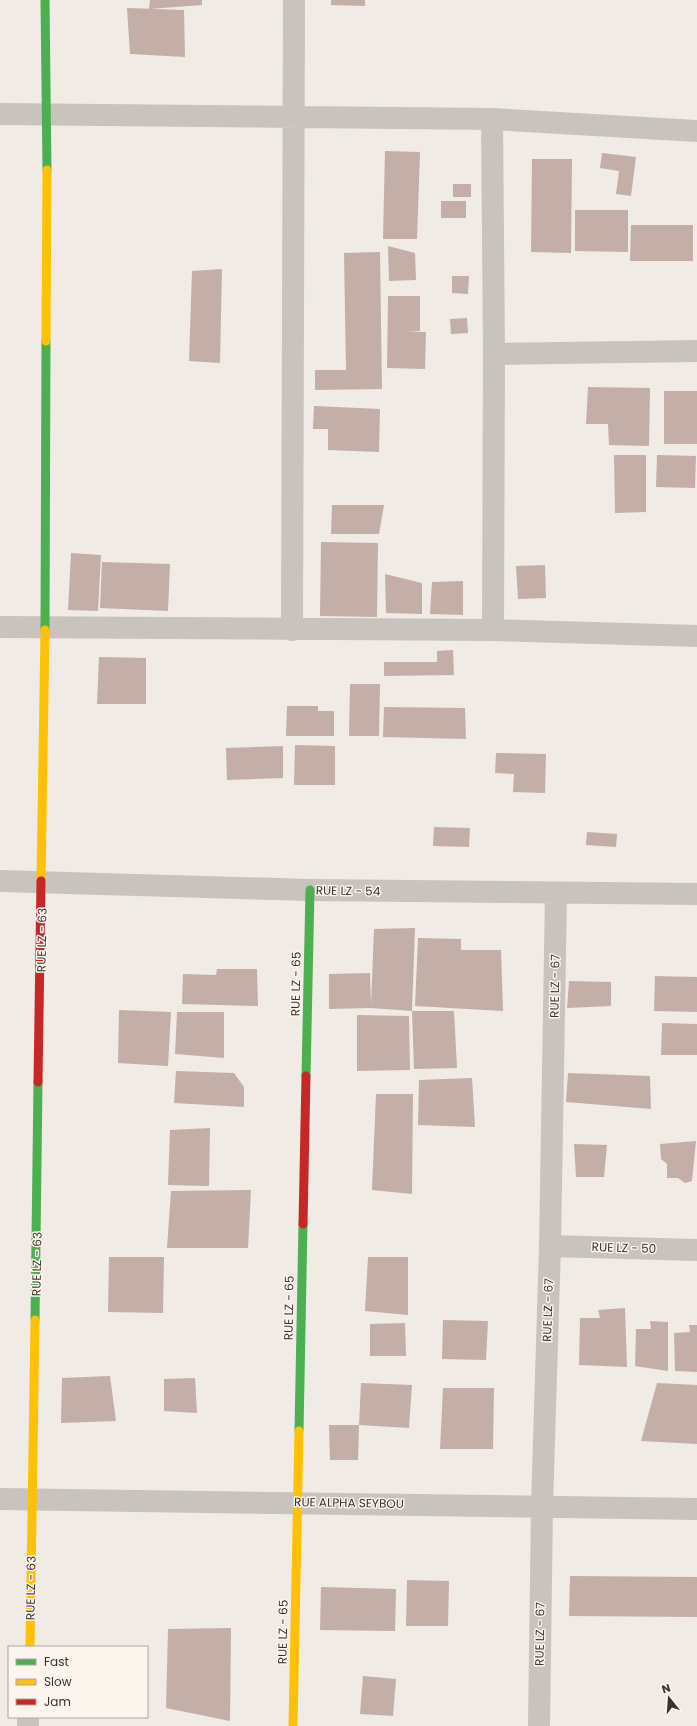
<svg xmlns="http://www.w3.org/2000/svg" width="697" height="1726" font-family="Poppins,sans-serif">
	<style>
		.building { fill: #c3afa7 }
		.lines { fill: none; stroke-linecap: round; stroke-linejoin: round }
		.street { stroke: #c9c3be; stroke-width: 22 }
		.fast { stroke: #4caf50; stroke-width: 9 }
		.slow { stroke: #ffc107; stroke-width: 9 }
		.jam { stroke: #c62828; stroke-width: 9 }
		.labels { text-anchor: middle; stroke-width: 3; stroke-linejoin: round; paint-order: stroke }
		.street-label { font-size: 12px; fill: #3b302b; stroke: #fbf5ee }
	</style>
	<rect width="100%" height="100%" fill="#f0ebe5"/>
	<path class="building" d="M 150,0 L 202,0 L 202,5 L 149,9 Z
		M 331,0 L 365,0 L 365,6 L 331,5 Z
		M 127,8 L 184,10 L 185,57 L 130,54 Z
		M 385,151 L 420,152 L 417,239 L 383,239 Z
		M 602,153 L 636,157 L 631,196 L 616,194 L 619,171 L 600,168 Z
		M 532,159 L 572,159 L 571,253 L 531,252 Z
		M 453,184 L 471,184 L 471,197 L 453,197 Z
		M 441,201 L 466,201 L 466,218 L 441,218 Z
		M 575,210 L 628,210 L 628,252 L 575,251 Z
		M 631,225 L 693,225 L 693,261 L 630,261 Z
		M 388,246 L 415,253 L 416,280 L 389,281 Z
		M 380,252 L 382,389 L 315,390 L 315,370 L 346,370 L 344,253 Z
		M 222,269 L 220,363 L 189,361 L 192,271 Z
		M 452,276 L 469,276 L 468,294 L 452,293 Z
		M 388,296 L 420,296 L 420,331 L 406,332 L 426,332 L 425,369 L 387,368 Z
		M 467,318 L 468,333 L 451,334 L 450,319 Z
		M 588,387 L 650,388 L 649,446 L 609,445 L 608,424 L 586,424 Z
		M 664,391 L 697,391 L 697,444 L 664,444 Z
		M 314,406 L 380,409 L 379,452 L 328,450 L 328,429 L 313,429 Z
		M 614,455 L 646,455 L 646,512 L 615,513 Z
		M 657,455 L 696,456 L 695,488 L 656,487 Z
		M 332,505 L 384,505 L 379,534 L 331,534 Z
		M 321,542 L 378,543 L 377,617 L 320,616 Z
		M 71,553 L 101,555 L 98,611 L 68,610 Z
		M 102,562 L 170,564 L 168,611 L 100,608 Z
		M 545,565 L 546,598 L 518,599 L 516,566 Z
		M 385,574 L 422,583 L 422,614 L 386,613 Z
		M 463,581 L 463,615 L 430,614 L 432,582 Z
		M 453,650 L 454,675 L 384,676 L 384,662 L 437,662 L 437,651 Z
		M 99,657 L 146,658 L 146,704 L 97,704 Z
		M 350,684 L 380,684 L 379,736 L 349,736 Z
		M 287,706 L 318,706 L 318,711 L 334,711 L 334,736 L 286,736 Z
		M 384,707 L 465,708 L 466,739 L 383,737 Z
		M 295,745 L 335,746 L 335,785 L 294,785 Z
		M 283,746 L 283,778 L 227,780 L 226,748 Z
		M 496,753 L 546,754 L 545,793 L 513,792 L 514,774 L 495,773 Z
		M 434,827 L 470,828 L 469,847 L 433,846 Z
		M 587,832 L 617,834 L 616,847 L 586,845 Z
		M 415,928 L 412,1011 L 371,1008 L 329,1009 L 329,974 L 370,973 L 371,1005 L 374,929 Z
		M 418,938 L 461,939 L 461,950 L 501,950 L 503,1011 L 415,1006 Z
		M 217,969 L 257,969 L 258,1006 L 182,1004 L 183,974 L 216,975 Z
		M 655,976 L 697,977 L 697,1012 L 654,1011 Z
		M 569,981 L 611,982 L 611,1006 L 567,1008 Z
		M 119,1010 L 171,1012 L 168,1066 L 118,1063 Z
		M 412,1011 L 454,1011 L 457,1068 L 414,1069 Z
		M 177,1012 L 224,1012 L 224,1058 L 175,1054 Z
		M 357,1015 L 409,1016 L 410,1070 L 357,1071 Z
		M 662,1023 L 697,1024 L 697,1055 L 661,1055 Z
		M 176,1071 L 234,1073 L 244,1087 L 244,1107 L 174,1103 Z
		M 568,1073 L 650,1076 L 651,1109 L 566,1102 Z
		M 472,1078 L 475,1127 L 418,1125 L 419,1080 Z
		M 376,1094 L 413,1094 L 412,1194 L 372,1190 Z
		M 210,1128 L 209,1186 L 168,1185 L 170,1130 Z
		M 696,1141 L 692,1181 L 685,1183 L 678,1178 L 667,1178 L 667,1164 L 661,1159 L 660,1144 Z
		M 574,1144 L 607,1145 L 604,1177 L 576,1177 Z
		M 251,1190 L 248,1248 L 167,1248 L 171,1191 Z
		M 109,1257 L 164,1257 L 163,1313 L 108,1312 Z
		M 368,1257 L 408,1257 L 408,1315 L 365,1311 Z
		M 625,1308 L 627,1367 L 579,1365 L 580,1318 L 600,1318 L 598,1310 Z
		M 443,1320 L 488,1321 L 486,1360 L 442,1359 Z
		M 650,1321 L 668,1322 L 668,1371 L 635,1366 L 636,1329 L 651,1329 Z
		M 405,1323 L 406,1356 L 370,1356 L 370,1324 Z
		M 689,1325 L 697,1325 L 697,1372 L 675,1371 L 674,1333 L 690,1332 Z
		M 110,1376 L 116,1421 L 61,1423 L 62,1378 Z
		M 195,1378 L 197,1413 L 164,1411 L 164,1379 Z
		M 361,1383 L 412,1385 L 409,1428 L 359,1425 Z
		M 657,1383 L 697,1385 L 697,1444 L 641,1441 Z
		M 443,1388 L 494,1388 L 493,1449 L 440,1449 Z
		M 329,1425 L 359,1425 L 358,1460 L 330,1460 Z
		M 570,1576 L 697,1577 L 697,1617 L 569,1616 Z
		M 407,1580 L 449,1581 L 448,1626 L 406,1626 Z
		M 321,1587 L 396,1589 L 395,1631 L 320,1630 Z
		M 231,1628 L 230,1721 L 166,1708 L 168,1629 Z
		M 363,1676 L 396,1679 L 393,1716 L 360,1714 Z"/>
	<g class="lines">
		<path class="street" d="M 0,114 L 492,119 L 697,131
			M 492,119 L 494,354 L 493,630
			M 494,354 L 697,351
			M 0,627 L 493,630 L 697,636
			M 292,630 L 294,0
			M 0,881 L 310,890 L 697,894
			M 550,1246 L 697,1250
			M 0,1499 L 697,1509
			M 28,1726 L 28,1717
			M 539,1726 L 542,1506 L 550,1246 L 556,894"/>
		<path class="fast" d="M 45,0 L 47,170
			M 45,630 L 46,341
			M 306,1076 L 310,890
			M 35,1320 L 38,1082
			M 299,1431 L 303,1224"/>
		<path class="slow" d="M 46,341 L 47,170
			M 41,881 L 45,630
			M 30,1647 L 35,1320
			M 293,1726 L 299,1431"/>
		<path class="jam" d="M 38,1082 L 41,881
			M 303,1224 L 306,1076"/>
	</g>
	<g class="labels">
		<g class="street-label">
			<text transform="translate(348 891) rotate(1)" y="4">RUE LZ - 54</text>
			<text transform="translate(42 940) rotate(-89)" y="4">RUE LZ - 63</text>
			<text transform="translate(296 984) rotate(-89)" y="4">RUE LZ - 65</text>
			<text transform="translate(555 986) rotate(-89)" y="4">RUE LZ - 67</text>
			<text transform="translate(624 1248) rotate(2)" y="4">RUE LZ - 50</text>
			<text transform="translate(37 1264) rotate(-89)" y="4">RUE LZ - 63</text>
			<text transform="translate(289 1308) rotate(-89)" y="4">RUE LZ - 65</text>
			<text transform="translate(548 1310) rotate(-88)" y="4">RUE LZ - 67</text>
			<text transform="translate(349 1503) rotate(1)" y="4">RUE ALPHA SEYBOU</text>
			<text transform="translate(31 1588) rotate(-89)" y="4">RUE LZ - 63</text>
			<text transform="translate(283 1632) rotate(-89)" y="4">RUE LZ - 65</text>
			<text transform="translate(540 1634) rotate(-89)" y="4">RUE LZ - 67</text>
		</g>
	</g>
	<rect x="8" y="1646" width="140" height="72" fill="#fbf5ee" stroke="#aea6a0"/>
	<rect x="16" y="1659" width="20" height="6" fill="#4caf50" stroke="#aea6a0"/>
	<text x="44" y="1666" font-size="12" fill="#3b302b">Fast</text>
	<rect x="16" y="1679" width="20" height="6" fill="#ffc107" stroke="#aea6a0"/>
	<text x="44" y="1686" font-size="12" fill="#3b302b">Slow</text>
	<rect x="16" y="1699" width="20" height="6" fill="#c62828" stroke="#aea6a0"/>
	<text x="44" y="1706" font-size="12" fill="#3b302b">Jam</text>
	<g transform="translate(669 1698) rotate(343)" stroke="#fbf5ee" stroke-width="3" paint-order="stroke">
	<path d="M0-3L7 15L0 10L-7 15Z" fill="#3b302b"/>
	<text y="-6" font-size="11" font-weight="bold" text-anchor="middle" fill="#3b302b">N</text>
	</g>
</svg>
